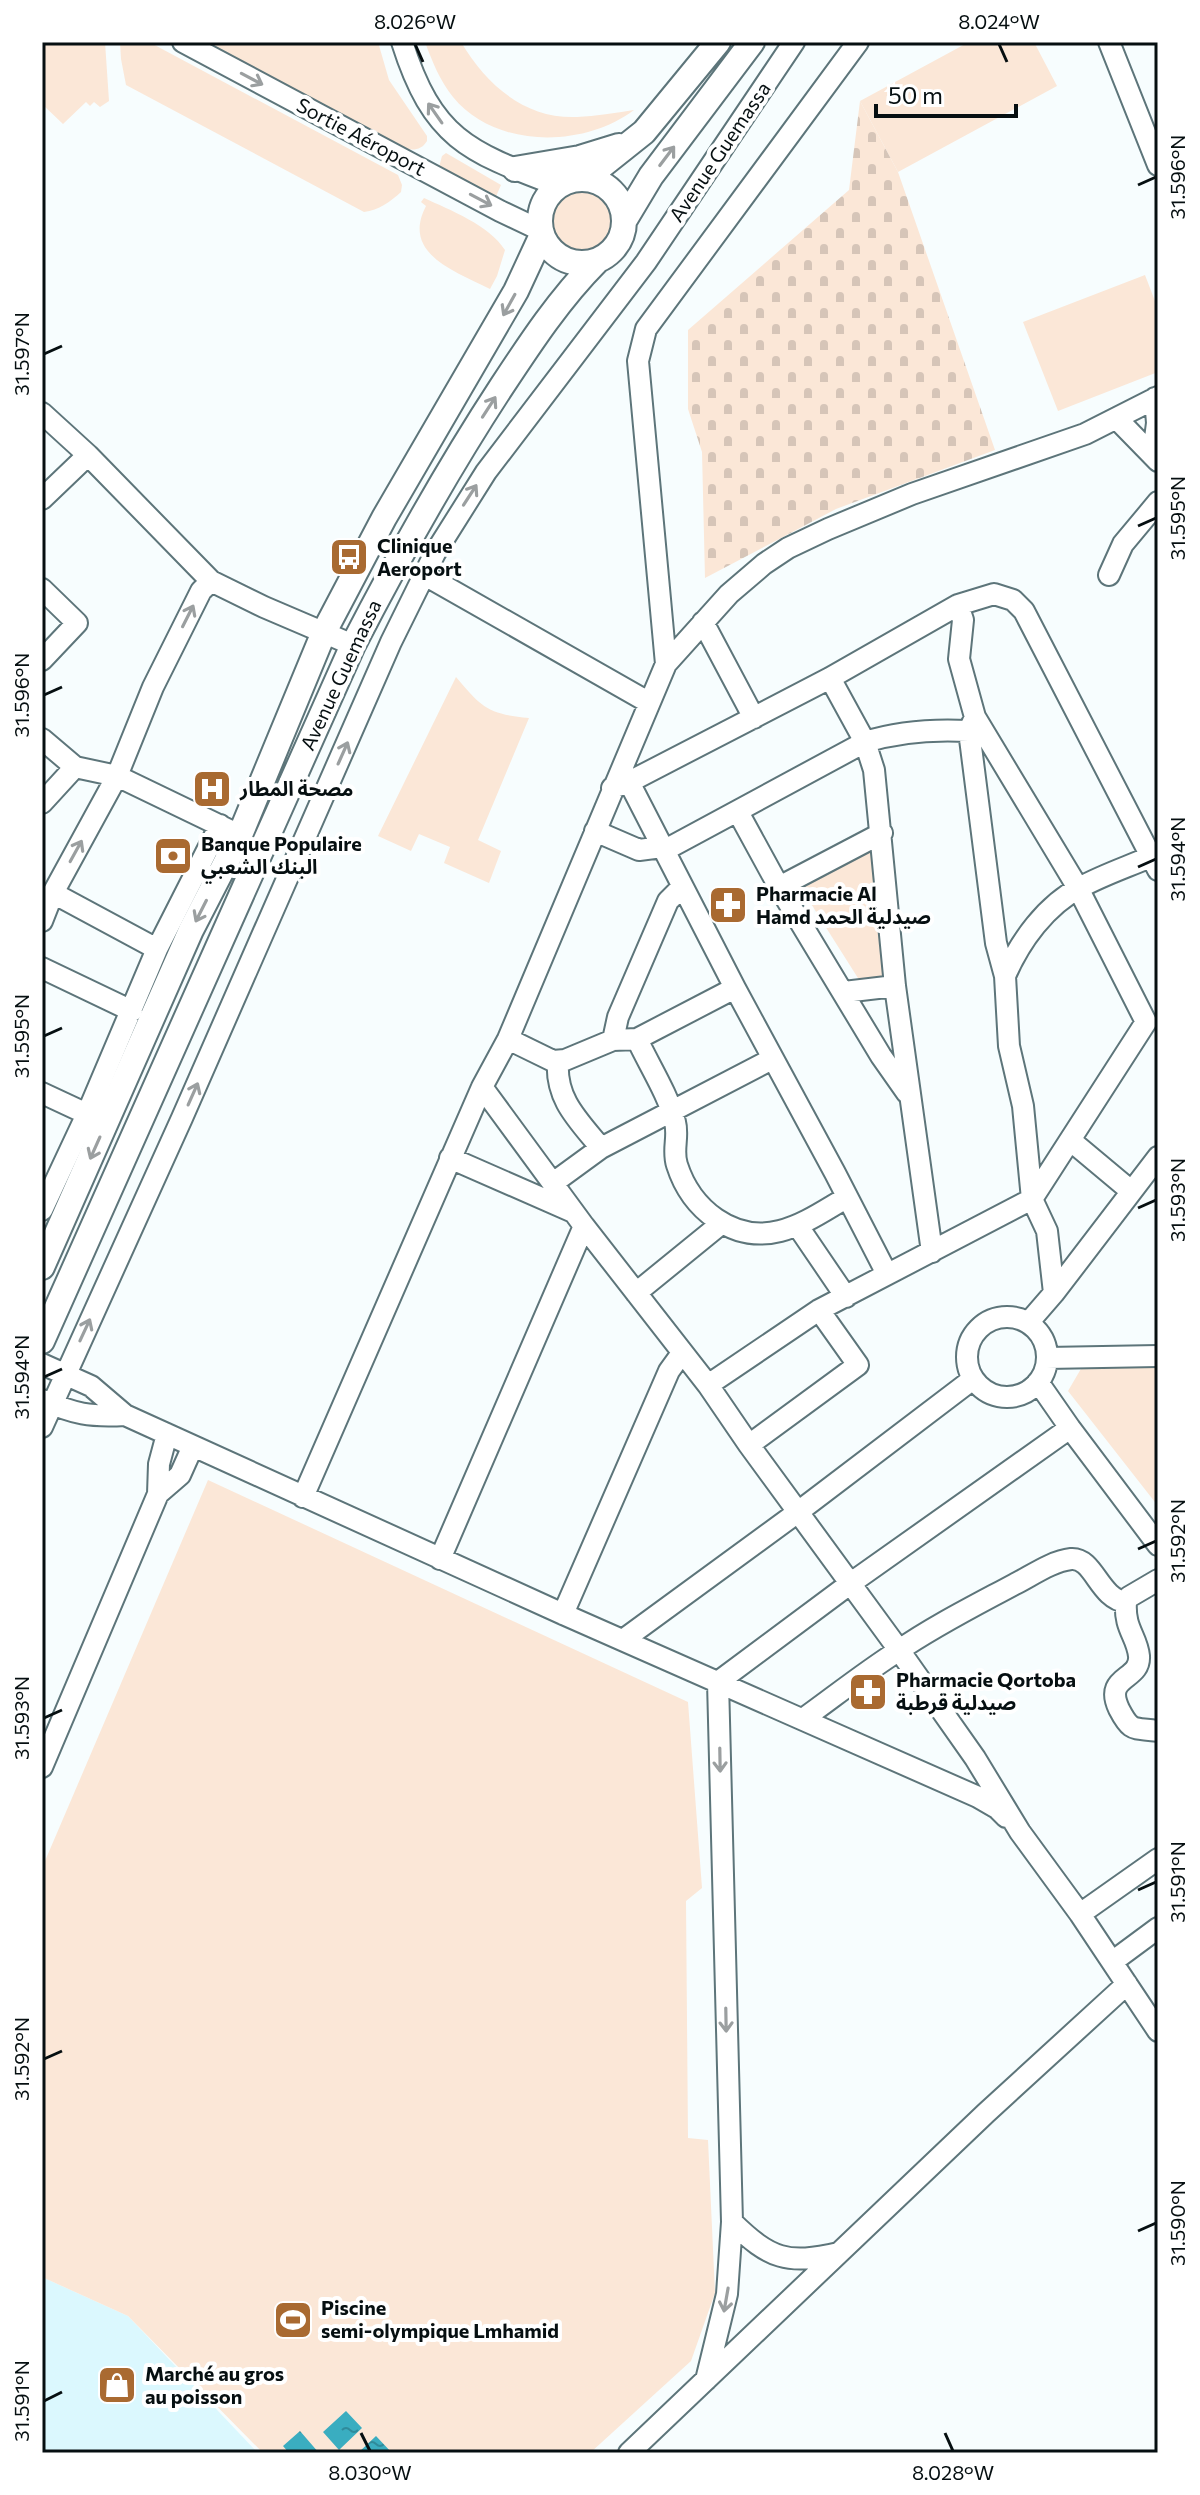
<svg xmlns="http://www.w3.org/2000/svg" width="1200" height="2495" font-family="Commissioner,'Noto Sans Arabic',sans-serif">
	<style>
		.built { fill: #dbf8fe }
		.green { fill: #fbe7d7 }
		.cemetery { fill: url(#cemetery-stones) }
		.water { fill: url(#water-ripples) }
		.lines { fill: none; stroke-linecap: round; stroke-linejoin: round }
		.minor-casing { stroke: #5d757a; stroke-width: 24 }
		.major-casing { stroke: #5d757a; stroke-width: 28 }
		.minor { stroke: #fff; stroke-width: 20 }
		.major { stroke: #fff; stroke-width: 24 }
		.oneway { stroke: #9b9fa0 }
		.ticks { fill: none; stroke: #060f11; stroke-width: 3 }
		.labels { text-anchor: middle; stroke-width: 8; stroke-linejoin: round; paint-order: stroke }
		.street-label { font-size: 20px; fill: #060f11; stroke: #fff }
		.poi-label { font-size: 20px; font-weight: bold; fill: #060f11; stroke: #fff; text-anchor: start }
		.neatline { fill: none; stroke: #060f11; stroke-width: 3 }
		.ticks-label { font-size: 20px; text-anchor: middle; fill: #060f11 }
	</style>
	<defs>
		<pattern id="cemetery-stones" width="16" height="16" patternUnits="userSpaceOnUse" patternTransform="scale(2)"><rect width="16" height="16" fill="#fbe7d7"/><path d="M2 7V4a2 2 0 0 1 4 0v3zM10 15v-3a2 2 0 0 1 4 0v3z" fill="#d6c5b8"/></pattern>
		<pattern id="water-ripples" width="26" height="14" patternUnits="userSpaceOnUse" patternTransform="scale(2)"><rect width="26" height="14" fill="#3aadc0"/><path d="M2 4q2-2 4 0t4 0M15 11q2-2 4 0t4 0" fill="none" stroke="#2f8b9b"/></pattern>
	</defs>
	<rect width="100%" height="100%" fill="#f7fdfe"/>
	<path class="built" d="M 42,2277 L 128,2316 L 258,2453 L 42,2453 Z"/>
	<path class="green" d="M 42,42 L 105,42 L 109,101 L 100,107 L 94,102 L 90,106 L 86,102 L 63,124 L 42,104 Z
		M 120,42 L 149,42 L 398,175 L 402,185 L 401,192 C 390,202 379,210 364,212 L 126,85 L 121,59 Z
		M 202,42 L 378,42 L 389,80 L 427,136 L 427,141 C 421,151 411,151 401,147 Z
		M 425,42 L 461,42 C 486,84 524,119 577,117 C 596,116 615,113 634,110 C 584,148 495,149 453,97 C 440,81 432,61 425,42 Z
		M 969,42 L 1034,42 L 1057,86 L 898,172 L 860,101 Z
		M 446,153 L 501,185 L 494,201 L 438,171 L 442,156 Z
		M550 221a31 31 0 1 1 62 0a31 31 0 1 1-62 0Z
		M 424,198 C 450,210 489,225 505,250 L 497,276 L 490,289 C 455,271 401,254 426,206 L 421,202 Z
		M 1145,275 L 1158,309 L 1158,372 L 1058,411 L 1023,322 Z
		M 456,677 C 482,708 488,714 529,718 L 478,840 L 501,851 L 489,883 L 444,863 L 450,847 L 419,834 L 411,851 L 378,836 Z
		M 877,844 L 888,981 L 863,986 L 801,888 Z
		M 1082,1367 L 1158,1367 L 1158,1506 L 1068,1391 Z
		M 208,1480 L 688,1702 L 702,1888 L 686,1901 L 688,2138 L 708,2140 L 715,2293 L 691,2361 L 590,2453 L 263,2453 L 128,2316 L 42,2277 L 42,1868 Z"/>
	<path class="cemetery" d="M 860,101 L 898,172 L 995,450 L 836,509 L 705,578 L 702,452 L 688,409 L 688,330 L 849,190 Z"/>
	<path class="water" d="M 346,2411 L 362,2428 L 339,2450 L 323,2432 Z
		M 300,2431 L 319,2453 L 289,2453 L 283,2446 Z
		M 376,2436 L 392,2453 L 358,2453 Z"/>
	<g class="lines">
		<g class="minor-casing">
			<path id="minor" d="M 183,42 L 500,211 L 540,230
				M 402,42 C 433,140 469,152 559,186
				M 1109,42 L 1158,165
				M 42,413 L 88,455 L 211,581 L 264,607 L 353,645
				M 1117,419 L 1158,461
				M 1153,454 L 1157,423 L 1155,398
				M 42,499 L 88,455
				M 423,574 L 648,702
				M 1109,575 L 1123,544 L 1158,502
				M 42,589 L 77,623 L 42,660
				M 703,622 L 754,718
				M 666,664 L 638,361 L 646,329 L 858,42
				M 830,678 L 865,742 L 874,770 L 895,986 L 932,1252
				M 975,717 L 969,731 L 996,943 L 1005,976 L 1009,1046 L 1023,1106 L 1032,1199 L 1047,1231 L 1054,1293
				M 42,739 L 75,767
				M 629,782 L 735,988 L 835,1173 L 887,1274
				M 612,788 L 629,782 L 830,678 L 958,605 L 994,594 L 1013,600 L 1024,611 L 1158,870
				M 42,803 L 75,767 L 117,776 L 229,830
				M 738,812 L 779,887 L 881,1056 L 907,1093
				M 595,831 L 639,850 L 662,847
				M 665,850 L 865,742 C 900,731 933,729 969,731
				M 779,887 L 882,833
				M 53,893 L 157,949
				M 42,921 L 53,893 L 117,776 L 153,687 L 201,591 L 211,581
				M 42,968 L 132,1011
				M 1005,976 C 1020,941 1046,905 1081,887 C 1103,875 1127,867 1150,857
				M 844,992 L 895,986
				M 508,1039 L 553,1061 L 565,1060 L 613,1040 L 637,1039 L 735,988
				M 637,1039 C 649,1065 668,1094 675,1122 C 679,1137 672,1150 677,1165 C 691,1209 733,1243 780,1231 C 804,1225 825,1210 846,1198
				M 613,1040 L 618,1017 L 668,901 L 682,887
				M 558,1061 C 555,1099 578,1120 601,1148
				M 482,1087 L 584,1226 L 708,1385 L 749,1445 L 899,1650 L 975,1758 L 1020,1832 L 1080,1914 L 1158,2031
				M 42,1093 L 87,1114
				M 1070,1140 L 1131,1191
				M 450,1158 L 571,1211
				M 553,1183 L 601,1148 L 772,1059
				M 42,1210 L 87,1114 L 157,949 L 220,825
				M 797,1225 L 846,1297
				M 636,1293 L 722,1223
				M967 1357a40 40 0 1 1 80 0a40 40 0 1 1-80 0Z
				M 1028,1323 L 1054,1293 L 1158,1157
				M 1047,1358 L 1158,1356
				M 42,1364 L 91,1386 L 125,1415 L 563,1614 L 978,1797 L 997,1808 L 1006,1817
				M 1038,1382 L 1070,1428 L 1158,1545
				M 708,1385 L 819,1310 L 1032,1199 L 1146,1022 L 1078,888 L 975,717 L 959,659 L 963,620 L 958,605
				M 42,1400 C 75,1414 89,1417 125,1415
				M 42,1427 L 182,1118 L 391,642 L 435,553 L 486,472 L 646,262 L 794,42
				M 167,1434 L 159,1464 L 158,1494 L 180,1475 L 193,1446
				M 749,1445 L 858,1365 L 819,1310
				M 303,1497 L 482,1087 L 508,1039 L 666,664 L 729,594 L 764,564 L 788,548 L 828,529 L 912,494 L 1085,434 L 1158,397
				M 440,1559 L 584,1226
				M 1126,1602 C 1124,1629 1137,1636 1139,1656 C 1141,1681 1103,1675 1119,1709 C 1132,1734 1134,1727 1158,1731
				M 563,1614 L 669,1371 L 682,1353
				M 623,1640 L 798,1512 L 973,1379
				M 803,1719 C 835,1696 865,1672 898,1651 C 934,1626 976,1605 1015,1584 C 1031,1576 1052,1561 1071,1559 C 1094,1557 1099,1599 1126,1602 L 1129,1597 L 1158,1580
				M 42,1767 L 158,1494
				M 1080,1914 L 1158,1859
				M 1112,1962 L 1158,1928
				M 732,2222 C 770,2259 787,2265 839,2253
				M 706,2380 L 727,2294 L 732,2222 L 718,1682 L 851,1583 L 1070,1428
				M 629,2453 L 986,2113 L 1127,1984"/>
		</g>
		<g class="major-casing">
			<path id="major" d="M 515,169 L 580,158 L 619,146
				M540 221a42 42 0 1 1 84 0a42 42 0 1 1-84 0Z
				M 585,179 L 644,132 L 718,42
				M 624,221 L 651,176 L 752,42
				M 42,1267 L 191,930 L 240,835 L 324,632 L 384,518 L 516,291 L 542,235
				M 42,1341 L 353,645 C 399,556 447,470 502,386 C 531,342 560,298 597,261"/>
		</g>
		<use href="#minor" class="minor"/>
		<use href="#major" class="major"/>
	</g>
	<defs><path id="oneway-shaft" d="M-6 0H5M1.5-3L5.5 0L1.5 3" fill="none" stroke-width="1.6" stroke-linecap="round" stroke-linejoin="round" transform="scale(2)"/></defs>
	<g class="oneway">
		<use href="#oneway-shaft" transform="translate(252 79) rotate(28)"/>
		<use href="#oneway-shaft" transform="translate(435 113) rotate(-125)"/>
		<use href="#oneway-shaft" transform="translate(667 156) rotate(-53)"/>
		<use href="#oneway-shaft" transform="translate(481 200) rotate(28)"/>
		<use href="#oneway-shaft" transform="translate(509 305) rotate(119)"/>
		<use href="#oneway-shaft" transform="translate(489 407) rotate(-57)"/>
		<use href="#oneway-shaft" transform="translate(470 495) rotate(-57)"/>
		<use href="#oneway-shaft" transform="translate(188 616) rotate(-63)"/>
		<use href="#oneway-shaft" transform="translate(343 753) rotate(-66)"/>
		<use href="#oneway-shaft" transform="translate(76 851) rotate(-61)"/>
		<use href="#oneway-shaft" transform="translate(201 911) rotate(117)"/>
		<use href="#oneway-shaft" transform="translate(193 1094) rotate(-66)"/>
		<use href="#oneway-shaft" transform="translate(95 1148) rotate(114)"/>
		<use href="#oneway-shaft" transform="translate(85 1330) rotate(-65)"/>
		<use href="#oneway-shaft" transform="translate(720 1760) rotate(89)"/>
		<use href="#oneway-shaft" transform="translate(726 2020) rotate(89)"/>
		<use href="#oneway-shaft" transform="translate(726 2300) rotate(100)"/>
	</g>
	<path class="ticks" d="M 415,44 L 423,62M 999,44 L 1007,62M 1138,185 L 1156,177M 44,354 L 62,346M 1138,526 L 1156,518M 44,695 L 62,687M 1138,867 L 1156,859M 44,1036 L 62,1028M 1138,1208 L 1156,1200M 44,1377 L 62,1369M 1138,1549 L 1156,1541M 44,1718 L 62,1710M 1138,1890 L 1156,1882M 44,2059 L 62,2051M 1138,2231 L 1156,2223M 44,2401 L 62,2392M 361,2433 L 370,2451M 945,2433 L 953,2451"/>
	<defs>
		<g id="bus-square" transform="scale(2)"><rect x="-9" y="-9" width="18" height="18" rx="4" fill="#a96a31" stroke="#fff"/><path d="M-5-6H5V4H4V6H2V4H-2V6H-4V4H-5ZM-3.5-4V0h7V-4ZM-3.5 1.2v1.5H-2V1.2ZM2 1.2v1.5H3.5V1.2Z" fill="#fff"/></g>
		<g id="hospital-square" transform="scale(2)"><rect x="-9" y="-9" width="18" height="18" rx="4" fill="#a96a31" stroke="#fff"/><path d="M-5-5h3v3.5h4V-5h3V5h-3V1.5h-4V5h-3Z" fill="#fff"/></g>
		<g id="bank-square" transform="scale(2)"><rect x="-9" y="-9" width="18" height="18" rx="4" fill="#a96a31" stroke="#fff"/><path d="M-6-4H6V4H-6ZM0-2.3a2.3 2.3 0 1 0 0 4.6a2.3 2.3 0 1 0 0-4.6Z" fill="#fff"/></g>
		<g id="pharmacy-square" transform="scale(2)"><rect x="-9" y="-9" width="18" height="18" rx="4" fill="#a96a31" stroke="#fff"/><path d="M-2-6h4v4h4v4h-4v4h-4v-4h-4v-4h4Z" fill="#fff"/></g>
		<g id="stadium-square" transform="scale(2)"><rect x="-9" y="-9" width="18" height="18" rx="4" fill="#a96a31" stroke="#fff"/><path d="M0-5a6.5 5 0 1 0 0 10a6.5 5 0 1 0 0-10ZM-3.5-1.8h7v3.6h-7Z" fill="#fff"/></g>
		<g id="shop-square" transform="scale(2)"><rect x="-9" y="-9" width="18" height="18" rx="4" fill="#a96a31" stroke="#fff"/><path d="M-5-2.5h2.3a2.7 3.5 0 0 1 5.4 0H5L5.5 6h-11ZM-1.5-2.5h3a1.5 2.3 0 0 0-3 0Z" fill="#fff"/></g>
	</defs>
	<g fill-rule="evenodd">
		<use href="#bus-square" x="349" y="557"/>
		<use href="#hospital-square" x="212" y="789"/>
		<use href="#bank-square" x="173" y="856"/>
		<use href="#pharmacy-square" x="728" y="905"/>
		<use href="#pharmacy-square" x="868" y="1692"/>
		<use href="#stadium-square" x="293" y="2320"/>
		<use href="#shop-square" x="117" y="2385"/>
	</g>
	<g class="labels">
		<g class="street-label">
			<text transform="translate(361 137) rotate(28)" y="7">Sortie Aéroport</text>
			<text transform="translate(720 152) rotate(-56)" y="7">Avenue Guemassa</text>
			<text transform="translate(341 675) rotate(-65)" y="7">Avenue Guemassa</text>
		</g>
		<g class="poi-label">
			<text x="377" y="553">Clinique<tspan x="377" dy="23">Aeroport</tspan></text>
			<text x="240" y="796">مصحة المطار</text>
			<text x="201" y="851">Banque Populaire<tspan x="201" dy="23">البنك الشعبي</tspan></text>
			<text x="756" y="901">Pharmacie Al<tspan x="756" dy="23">Hamd صيدلية الحمد</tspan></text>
			<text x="896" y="1687">Pharmacie Qortoba<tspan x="896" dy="23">صيدلية قرطبة</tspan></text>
			<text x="321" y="2315">Piscine<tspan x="321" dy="23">semi-olympique Lmhamid</tspan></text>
			<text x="145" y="2381">Marché au gros<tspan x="145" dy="23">au poisson</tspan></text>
		</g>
	</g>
	<rect width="1200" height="2495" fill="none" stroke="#ffffff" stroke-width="88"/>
	<path d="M876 104v12h140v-12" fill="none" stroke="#060f11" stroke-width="4"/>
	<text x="888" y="104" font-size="24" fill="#060f11" stroke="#ffffff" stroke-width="6" paint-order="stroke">50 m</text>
	<rect x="44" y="44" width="1112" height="2407" class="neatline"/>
	<g class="ticks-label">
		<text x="415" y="29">8.026°W</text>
		<text x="999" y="29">8.024°W</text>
		<text transform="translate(1178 177) rotate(-90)" y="7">31.596°N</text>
		<text transform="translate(22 354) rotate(-90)" y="7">31.597°N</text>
		<text transform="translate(1178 518) rotate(-90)" y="7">31.595°N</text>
		<text transform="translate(22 695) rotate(-90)" y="7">31.596°N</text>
		<text transform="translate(1178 859) rotate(-90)" y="7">31.594°N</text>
		<text transform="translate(22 1036) rotate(-90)" y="7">31.595°N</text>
		<text transform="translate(1178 1200) rotate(-90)" y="7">31.593°N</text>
		<text transform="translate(22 1377) rotate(-90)" y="7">31.594°N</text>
		<text transform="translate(1178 1541) rotate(-90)" y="7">31.592°N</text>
		<text transform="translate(22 1718) rotate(-90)" y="7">31.593°N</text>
		<text transform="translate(1178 1882) rotate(-90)" y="7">31.591°N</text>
		<text transform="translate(22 2059) rotate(-90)" y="7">31.592°N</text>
		<text transform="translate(1178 2223) rotate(-90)" y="7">31.590°N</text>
		<text transform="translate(22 2401) rotate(-90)" y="7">31.591°N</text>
		<text x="370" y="2480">8.030°W</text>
		<text x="953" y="2480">8.028°W</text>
	</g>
</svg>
